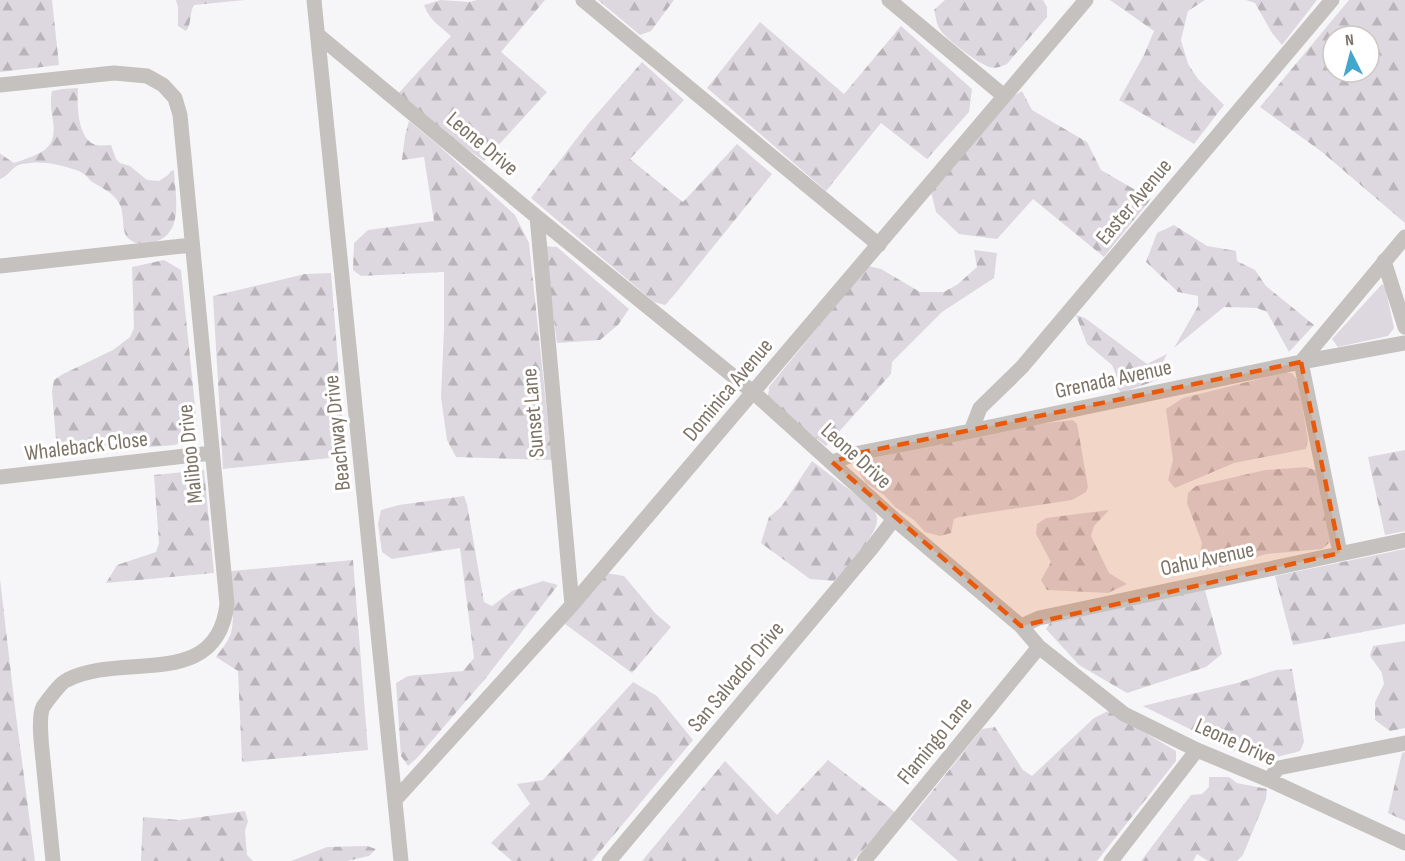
<svg xmlns="http://www.w3.org/2000/svg" width="1405" height="861" font-family="'Sofia Sans Condensed',sans-serif">
	<style>
		.forest { fill: url(#forest-firs); fill-rule: evenodd }
		.park { fill: #ddd8df }
		.lines { fill: none; stroke-linecap: round; stroke-linejoin: round }
		.minor { stroke: #c5c1be; stroke-width: 15 }
		.marked { fill: #e8590c; fill-opacity: 0.2; stroke: #e8590c; stroke-width: 4.5; stroke-dasharray: 12 8; stroke-linejoin: round }
		.labels { text-anchor: middle; stroke-width: 6; stroke-linejoin: round; paint-order: stroke }
		.street-label { font-size: 22px; fill: #7d7266; stroke: #fff }
	</style>
	<defs>
		<pattern id="forest-firs" width="22" height="20" patternUnits="userSpaceOnUse" patternTransform="scale(1.5)"><rect width="22" height="20" fill="#ddd8df"/><path d="M5 1l3.5 6h-7zM16 11l3.5 6h-7z" fill="#b8b4b9"/></pattern>
	</defs>
	<rect width="100%" height="100%" fill="#f6f6f8"/>
	<path class="forest" d="M 0,0 L 52,0 L 59,65 L 0,72 Z
		M 176,0 L 245,0 L 194,5 C 189,13 192,24 186,31 L 178,26 L 178,7 Z
		M 441,0 L 469,2 L 477,0 L 545,0 L 501,52 L 547,92 L 484,161 L 395,97 L 451,36 C 440,26 429,20 424,5 Z
		M 598,0 L 674,0 L 651,31 L 640,35 Z
		M 945,0 L 1043,0 L 1047,7 L 1047,17 L 1007,64 C 1000,67 996,69 989,67 C 978,63 944,38 939,28 C 936,23 936,15 934,10 Z
		M 1110,0 L 1205,0 L 1188,11 L 1181,40 L 1188,64 L 1198,79 L 1224,105 L 1194,144 L 1119,100 L 1144,55 L 1154,31 Z
		M 1246,0 L 1317,0 L 1282,45 L 1272,33 L 1255,3 Z
		M 1349,0 L 1405,0 L 1405,223 L 1322,152 L 1260,107 ZM 1333,36 L 1369,36 L 1369,72 L 1333,72 Z
		M 760,22 L 844,94 L 901,26 L 972,89 L 969,112 L 927,159 L 881,123 L 826,191 L 707,88 Z
		M 642,62 L 684,100 L 630,159 L 683,202 L 737,144 L 772,174 L 675,294 L 665,305 L 654,302 L 531,198 L 588,124 Z
		M 78,88 C 77,104 77,139 96,145 C 101,146 106,145 111,145 L 116,159 L 120,163 L 130,166 L 147,180 L 159,181 L 168,175 L 171,171 L 174,170 C 175,196 186,238 149,243 C 141,245 134,244 128,238 C 121,231 125,213 119,203 C 114,194 103,188 94,183 C 89,181 88,176 84,174 C 82,172 79,171 76,170 C 58,164 41,160 22,164 C 12,166 9,176 0,179 L 0,153 L 2,155 L 14,163 C 43,153 59,150 52,115 C 51,105 50,101 52,91 L 63,89 Z
		M 1022,91 L 1032,110 L 1087,142 L 1101,170 L 1151,199 L 1104,257 L 1033,199 L 997,239 L 959,234 L 936,212 L 931,192 L 1005,101 Z
		M 409,121 L 438,145 L 515,215 L 529,243 L 552,460 L 456,457 L 447,440 L 441,397 L 444,329 L 444,272 L 361,276 L 353,270 L 354,243 L 368,230 L 434,221 L 424,157 L 402,160 L 405,136 Z
		M 1174,225 L 1207,246 L 1236,251 L 1237,261 L 1255,270 L 1266,286 L 1314,325 L 1289,352 L 1267,312 L 1257,308 L 1224,307 L 1174,348 L 1198,306 L 1198,296 L 1178,292 L 1146,262 L 1157,233 Z
		M 544,246 L 557,247 L 629,309 L 618,325 L 600,340 L 557,343 Z
		M 974,250 L 997,253 L 994,278 L 942,312 L 892,362 L 891,374 L 826,446 L 768,400 L 769,387 L 868,266 L 881,269 L 920,292 L 944,292 L 958,284 L 977,267 Z
		M 164,260 L 181,270 L 197,426 L 194,436 L 175,445 L 74,453 L 56,441 L 52,391 L 54,380 L 63,374 L 113,350 L 130,337 L 134,328 L 132,267 Z
		M 331,273 L 344,440 L 330,458 L 223,469 L 213,296 L 305,274 Z
		M 1076,315 L 1085,318 L 1147,364 L 1167,354 L 1160,368 L 1163,378 L 1121,393 L 1115,385 L 1116,374 L 1112,365 L 1087,344 Z
		M 1283,373 L 1292,373 L 1298,381 L 1308,440 L 1306,449 L 1234,463 L 1175,488 L 1168,480 L 1173,460 L 1166,409 L 1183,398 Z
		M 1073,420 L 1077,424 L 1088,487 L 1086,492 L 1072,500 L 959,517 L 954,519 L 951,533 L 940,536 L 925,532 L 914,520 L 895,507 L 884,495 L 866,483 L 860,474 L 859,464 L 873,458 L 1022,426 Z
		M 1405,450 L 1405,531 L 1385,535 L 1368,457 Z
		M 812,461 L 873,508 C 874,510 877,516 877,517 C 880,534 845,568 834,581 L 810,579 L 761,543 L 769,517 L 781,507 Z
		M 1306,467 L 1320,472 L 1330,542 L 1322,549 L 1266,554 L 1226,566 L 1188,571 L 1200,554 L 1202,543 L 1187,503 L 1188,493 L 1196,486 L 1265,470 Z
		M 204,470 L 214,573 L 106,583 L 117,565 L 156,552 L 159,543 L 154,475 Z
		M 464,496 L 467,504 L 484,602 L 492,606 L 512,591 L 543,581 L 558,585 L 485,679 L 417,758 L 408,766 L 401,756 L 396,683 L 408,676 L 463,671 L 474,658 L 460,548 L 392,559 L 382,552 L 378,524 L 381,510 L 399,505 Z
		M 1109,510 L 1094,526 L 1091,536 L 1109,573 L 1127,584 L 1108,593 L 1047,590 L 1041,580 L 1051,562 L 1036,534 L 1037,524 L 1046,518 Z
		M 1405,549 L 1405,624 L 1293,645 L 1275,576 Z
		M 353,560 L 368,750 L 242,762 L 238,671 L 216,657 C 221,650 228,642 231,633 C 235,619 232,586 231,571 Z
		M 606,573 L 624,576 L 655,613 L 671,627 L 632,673 L 565,624 Z
		M 0,579 L 15,708 L 35,861 L 0,861 Z
		M 1205,590 L 1222,654 L 1206,667 L 1127,693 L 1079,665 L 1046,629 L 1050,623 Z
		M 1405,641 L 1405,728 L 1390,731 L 1375,720 L 1375,702 L 1384,684 L 1382,673 L 1370,656 L 1373,646 Z
		M 1292,669 L 1304,742 L 1300,751 L 1257,762 L 1143,706 L 1237,683 L 1276,670 Z
		M 633,682 L 657,696 L 693,740 L 592,861 L 512,861 L 491,843 L 530,804 L 517,784 L 543,780 Z
		M 1108,711 L 1176,751 L 1176,761 L 1097,861 L 958,861 L 910,819 L 982,729 L 995,727 L 1023,770 L 1032,776 L 1094,718 Z
		M 1405,752 L 1405,821 L 1388,813 L 1402,753 Z
		M 828,760 L 896,813 L 853,861 L 642,861 L 725,761 L 777,815 Z
		M 1209,777 L 1229,777 L 1237,783 L 1267,789 L 1266,799 L 1243,855 L 1237,861 L 1208,861 L 1197,854 L 1193,861 L 1141,861 L 1191,795 L 1202,794 L 1209,787 Z
		M 245,811 L 248,821 L 245,831 L 247,855 L 253,861 L 141,861 L 143,817 L 179,820 Z
		M 367,846 L 376,849 L 369,856 L 347,861 L 291,861 L 327,847 Z"/>
	<path class="park" d="M 1382,284 L 1385,286 L 1394,328 L 1388,336 L 1338,347 L 1332,339 Z"/>
	<g class="lines">
		<path class="minor" d="M 314,0 L 401,861
			M 583,0 L 879,245
			M 889,0 L 1004,96
			M 318,35 L 537,217 L 754,393 L 894,519 L 1021,626 L 1039,647 L 1124,714 L 1197,750 L 1269,780 L 1405,843
			M 0,85 L 114,73 L 147,76 L 163,85 L 175,98 L 180,115 L 227,604 C 217,692 122,651 67,680 C 61,682 47,701 43,707 C 37,719 43,756 44,770 C 47,801 50,831 53,861
			M 537,217 L 572,605
			M 1384,261 L 1405,327
			M 0,266 L 192,245
			M 971,431 L 980,408 L 1022,367 L 1332,0
			M 832,462 L 859,453 L 971,431 L 1301,362 L 1405,343
			M 0,477 L 212,453
			M 1340,553 L 1301,362 L 1405,237
			M 1021,626 L 1039,618 L 1405,540
			M 1269,780 L 1278,768 L 1405,743
			M 395,800 L 572,605 L 1086,0
			M 609,861 L 871,549 L 894,519
			M 864,861 L 1039,647
			M 1111,861 L 1197,750"/>
	</g>
	<path class="marked" d="M 1301,362 L 1340,553 L 1021,626 L 832,462 L 859,453 Z"/>
	<g class="labels">
		<g class="street-label">
			<text transform="translate(483 143) rotate(40)" y="8">Leone Drive</text>
			<text transform="translate(1133 201) rotate(-50)" y="8">Easter Avenue</text>
			<text transform="translate(1113 378) rotate(-12)" y="8">Grenada Avenue</text>
			<text transform="translate(727 389) rotate(-50)" y="8">Dominica Avenue</text>
			<text transform="translate(532 413) rotate(-95)" y="8">Sunset Lane</text>
			<text transform="translate(336 433) rotate(-96)" y="8">Beachway Drive</text>
			<text transform="translate(86 445) rotate(-7)" y="8">Whaleback Close</text>
			<text transform="translate(189 454) rotate(-96)" y="8">Maliboo Drive</text>
			<text transform="translate(857 455) rotate(42)" y="8">Leone Drive</text>
			<text transform="translate(1207 558) rotate(-12)" y="8">Oahu Avenue</text>
			<text transform="translate(735 676) rotate(-50)" y="8">San Salvador Drive</text>
			<text transform="translate(934 740) rotate(-51)" y="8">Flamingo Lane</text>
			<text transform="translate(1236 741) rotate(24)" y="8">Leone Drive</text>
		</g>
	</g>
	<g transform="translate(1351 54) rotate(354)"><circle r="28" fill="#ffffff" stroke="#cbc7c2" stroke-width="1.5"/>
	<path d="M0-4.5L10 22L0 15L-10 22Z" fill="#42a6cd"/>
	<text y="-9" font-size="16" font-weight="bold" text-anchor="middle" fill="#7d7266">N</text>
	</g>
</svg>
